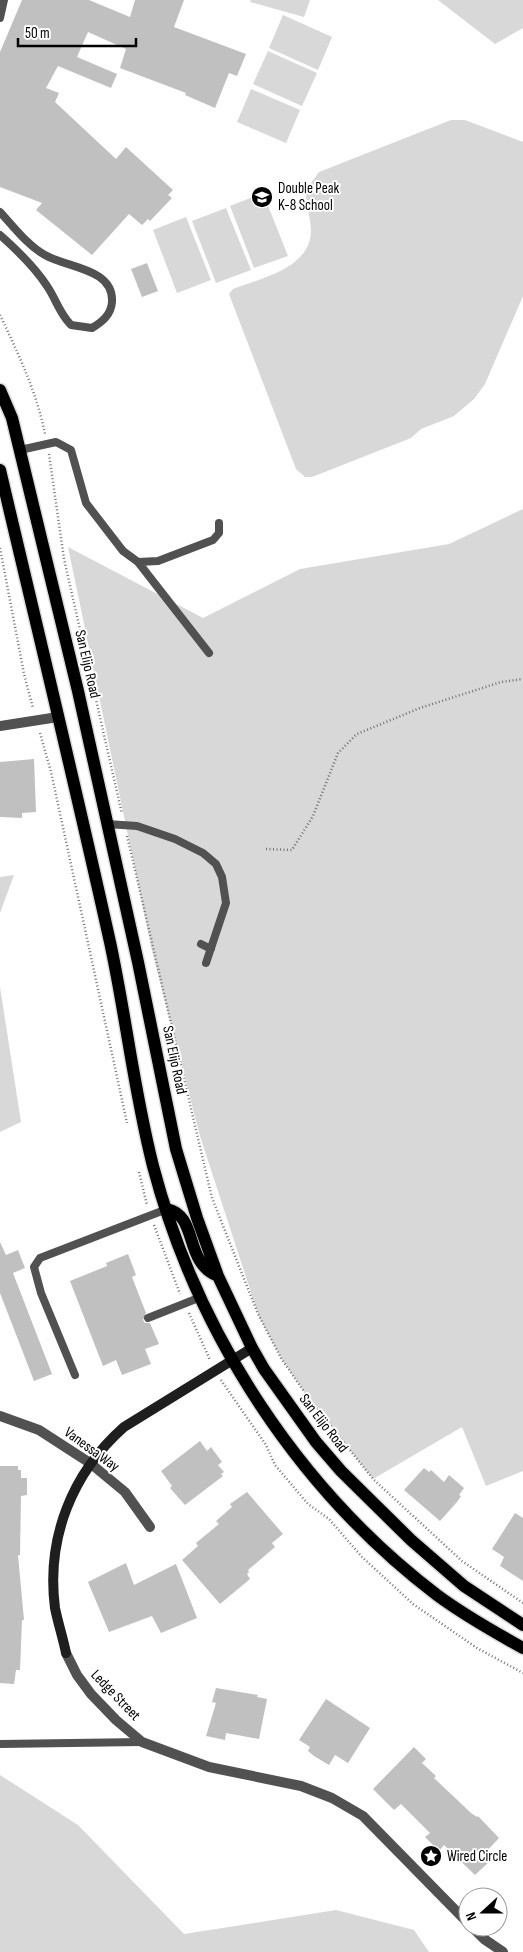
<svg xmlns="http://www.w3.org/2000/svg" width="523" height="1952" font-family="'Sofia Sans Condensed',sans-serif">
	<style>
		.green { fill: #d8d8d8 }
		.building { fill: #c0c0c0 }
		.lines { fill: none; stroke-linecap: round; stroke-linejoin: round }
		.primary-casing { stroke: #dbdbdb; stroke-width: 15 }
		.path { stroke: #737373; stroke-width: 2.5; stroke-dasharray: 1 2.5; stroke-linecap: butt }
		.lane { stroke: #515151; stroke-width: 8 }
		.street { stroke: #515151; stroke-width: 10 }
		.secondary { stroke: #1e1e1e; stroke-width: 10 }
		.primary { stroke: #000; stroke-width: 12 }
		.labels { text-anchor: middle; stroke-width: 4; stroke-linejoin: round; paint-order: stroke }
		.poi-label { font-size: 15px; fill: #000; stroke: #fff; text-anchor: start }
		.street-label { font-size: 15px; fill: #000; stroke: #fff }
	</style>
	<rect width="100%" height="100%" fill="#fff"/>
	<path class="green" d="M 251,0 L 310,0 L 304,17 L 250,2 Z
		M 438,0 L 523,0 L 523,28 L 495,44 Z
		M 283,15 L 332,37 L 318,70 L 269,48 Z
		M 268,51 L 317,73 L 302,106 L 253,84 Z
		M 251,89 L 300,110 L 286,143 L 237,122 Z
		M 451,120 L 465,120 L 523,142 L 523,296 L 485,384 L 474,399 L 454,416 L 421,429 L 411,438 L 312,477 L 305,477 L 296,469 L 229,294 L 233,289 C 261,278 309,269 311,232 C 311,218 306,206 306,193 L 308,187 L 319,172 Z
		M 263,193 L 288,256 L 254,268 L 230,206 Z
		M 226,208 L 251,270 L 216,283 L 192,221 Z
		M 186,217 L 211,280 L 177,293 L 153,230 Z
		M 523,509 L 523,1471 L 486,1486 L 462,1427 L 373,1479 L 309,1399 L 281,1358 L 259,1317 L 200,1136 L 152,951 L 68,547 L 203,618 L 300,569 L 449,544 Z
		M 14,875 L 0,913 L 0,877 Z
		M 0,987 L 21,1122 L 0,1132 Z
		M 0,1775 L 78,1825 L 184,1934 L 336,1910 L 414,1930 L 429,1952 L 0,1952 Z"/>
	<path class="building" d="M 22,0 L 89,0 L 130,17 L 135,0 L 184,0 L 174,27 L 246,54 L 237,76 L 229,73 L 215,108 L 185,95 L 186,93 L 120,68 L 126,49 L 88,32 L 77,57 L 117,74 L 111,88 L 58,66 L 46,88 L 59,93 L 55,102 L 116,159 L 126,147 L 173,190 L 168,195 L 172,198 L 150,221 L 148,219 L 142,225 L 129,214 L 92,255 L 36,210 L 42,203 L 0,187 L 0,52 Z
		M 147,263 L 158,291 L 142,297 L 131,269 Z
		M 34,759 L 36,812 L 22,813 L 22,818 L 0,817 L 0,762 Z
		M 0,1242 L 6,1255 L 18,1250 L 25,1268 L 13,1273 L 52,1374 L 34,1381 L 0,1293 Z
		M 128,1254 L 136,1275 L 132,1277 L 146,1313 L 143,1320 L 145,1323 L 150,1323 L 159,1344 L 145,1349 L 151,1364 L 122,1375 L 116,1360 L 103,1366 L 70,1281 L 107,1266 L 106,1263 Z
		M 200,1441 L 207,1451 L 211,1447 L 222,1462 L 218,1465 L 224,1472 L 221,1474 L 223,1476 L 185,1505 L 170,1488 L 172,1486 L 161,1471 Z
		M 0,1466 L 18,1466 L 18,1470 L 21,1470 L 21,1478 L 27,1478 L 27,1495 L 21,1496 L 20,1555 L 18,1555 L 24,1620 L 22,1620 L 20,1670 L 16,1670 L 14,1684 L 0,1683 Z
		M 424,1468 L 429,1472 L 431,1470 L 444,1482 L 449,1475 L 464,1488 L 459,1495 L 461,1496 L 457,1502 L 440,1521 L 404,1490 Z
		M 247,1492 L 283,1534 L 272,1543 L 275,1547 L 248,1570 L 249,1572 L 247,1574 L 250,1579 L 220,1604 L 182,1560 L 198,1546 L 196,1543 L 219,1524 L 216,1521 L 232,1507 L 230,1504 Z
		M 515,1513 L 523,1518 L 523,1581 L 500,1566 L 504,1557 L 492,1549 Z
		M 126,1563 L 134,1585 L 176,1564 L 197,1618 L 161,1633 L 152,1616 L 109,1632 L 88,1582 Z
		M 216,1688 L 258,1695 L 257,1697 L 267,1699 L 259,1739 L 226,1733 L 225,1740 L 206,1736 L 216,1703 L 212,1702 Z
		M 326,1699 L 370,1728 L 348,1763 L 335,1755 L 329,1765 L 314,1756 L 308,1751 L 310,1747 L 299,1740 Z
		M 414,1747 L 426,1759 L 422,1763 L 436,1776 L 434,1778 L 471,1813 L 477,1817 L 478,1816 L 499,1838 L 482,1856 L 489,1862 L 475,1875 L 444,1845 L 439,1851 L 425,1837 L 430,1833 L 401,1804 L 394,1810 L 373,1789 Z"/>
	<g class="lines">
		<g class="primary-casing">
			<path id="primary" d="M 0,390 L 12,418 L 78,691 L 138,962 L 176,1149 L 197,1218 L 218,1276 L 252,1348 L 264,1369 L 316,1442 L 341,1471 L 411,1540 L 464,1586 L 523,1625
				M 0,470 C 37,627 75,784 110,942 C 126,1016 134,1092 153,1166 C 197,1334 299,1490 437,1595 C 464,1615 494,1632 523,1648
				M 167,1209 C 199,1216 183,1262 218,1276"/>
		</g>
		<path class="path" d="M 0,315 C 18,353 37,393 45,434
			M 49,454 L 64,559 L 122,814
			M 0,548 L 24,674 L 33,708
			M 40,733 L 51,772 L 127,1123
			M 127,836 L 212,1198 L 258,1314 L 281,1358 L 309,1399 L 373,1479 L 462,1561 L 523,1603
			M 266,849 L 292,850 L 313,816 L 338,753 L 357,734 L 420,708 L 501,682 L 523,679
			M 139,1172 L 147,1205
			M 154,1225 L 180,1294
			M 189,1313 L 210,1360
			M 221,1380 L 266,1445 L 275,1465 L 308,1504 L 329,1519 L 362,1557 L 413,1604 L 477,1648 L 523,1673"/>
		<path class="lane" d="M 0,18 L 4,0
			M 0,212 C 13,226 28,246 45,255 C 67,268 114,268 112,302 C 111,315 102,322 92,328 L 71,325 C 59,313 56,299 47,286 C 34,266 17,250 0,235
			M 20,450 L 56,442 L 71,450 L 86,503 L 123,551 L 138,562 L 158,561 L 213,540 L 219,533 L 219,523
			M 138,562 L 209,653
			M 107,824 L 137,826 L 175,839 L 203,853 L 216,864 L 222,877 L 226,903 L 206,963
			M 201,944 L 211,949
			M 148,1318 L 201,1297
			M 75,1375 L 41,1293 L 34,1267 L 40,1258 L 167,1209
			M 0,1744 L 142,1742"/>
		<path class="street" d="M 0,726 L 58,717
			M 0,1416 L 39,1430 L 90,1463 L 125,1492 L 150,1527
			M 66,1653 L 77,1675 L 91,1694 L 116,1720 L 142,1742 L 209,1767 L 301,1786 L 332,1798 L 363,1816 L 468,1923
			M 472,1927 L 484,1939 L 503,1952"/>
		<path class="secondary" d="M 66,1653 C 63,1638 58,1623 55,1608 C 46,1538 72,1473 124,1427 L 252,1348"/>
		<use href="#primary" class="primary"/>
	</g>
	<defs>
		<g id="school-disc" transform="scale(1.125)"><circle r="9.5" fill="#000" stroke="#fff"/><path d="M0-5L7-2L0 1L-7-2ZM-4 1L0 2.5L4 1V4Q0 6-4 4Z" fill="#fff"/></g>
		<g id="sight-disc" transform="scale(1.125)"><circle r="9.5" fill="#000" stroke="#fff"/><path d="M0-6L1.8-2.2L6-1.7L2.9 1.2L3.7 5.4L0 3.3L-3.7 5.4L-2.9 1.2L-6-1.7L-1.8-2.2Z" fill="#fff"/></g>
	</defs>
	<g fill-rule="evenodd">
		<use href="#school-disc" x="262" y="197"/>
		<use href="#sight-disc" x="431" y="1856"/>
	</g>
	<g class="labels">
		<g class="poi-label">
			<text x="278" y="193">Double Peak<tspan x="278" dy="17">K-8 School</tspan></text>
			<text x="447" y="1861">Wired Circle</text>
		</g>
		<g class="street-label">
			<text transform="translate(88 664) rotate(77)" y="5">San Elijo Road</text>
			<text transform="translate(175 1060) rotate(78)" y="5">San Elijo Road</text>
			<text transform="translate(324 1423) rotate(52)" y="5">San Elijo Road</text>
			<text transform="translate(92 1449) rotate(36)" y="5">Vanessa Way</text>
			<text transform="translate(116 1695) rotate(46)" y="5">Ledge Street</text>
		</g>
	</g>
	<g transform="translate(483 1912) rotate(249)"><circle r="24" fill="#ffffff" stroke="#999999"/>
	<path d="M0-4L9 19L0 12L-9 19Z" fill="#000000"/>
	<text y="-8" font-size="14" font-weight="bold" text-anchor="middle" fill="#000000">N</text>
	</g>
	<path d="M18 38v8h118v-8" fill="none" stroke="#000000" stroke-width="2.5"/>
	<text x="25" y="38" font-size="15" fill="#000000" stroke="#ffffff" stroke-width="4" paint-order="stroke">50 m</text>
</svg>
